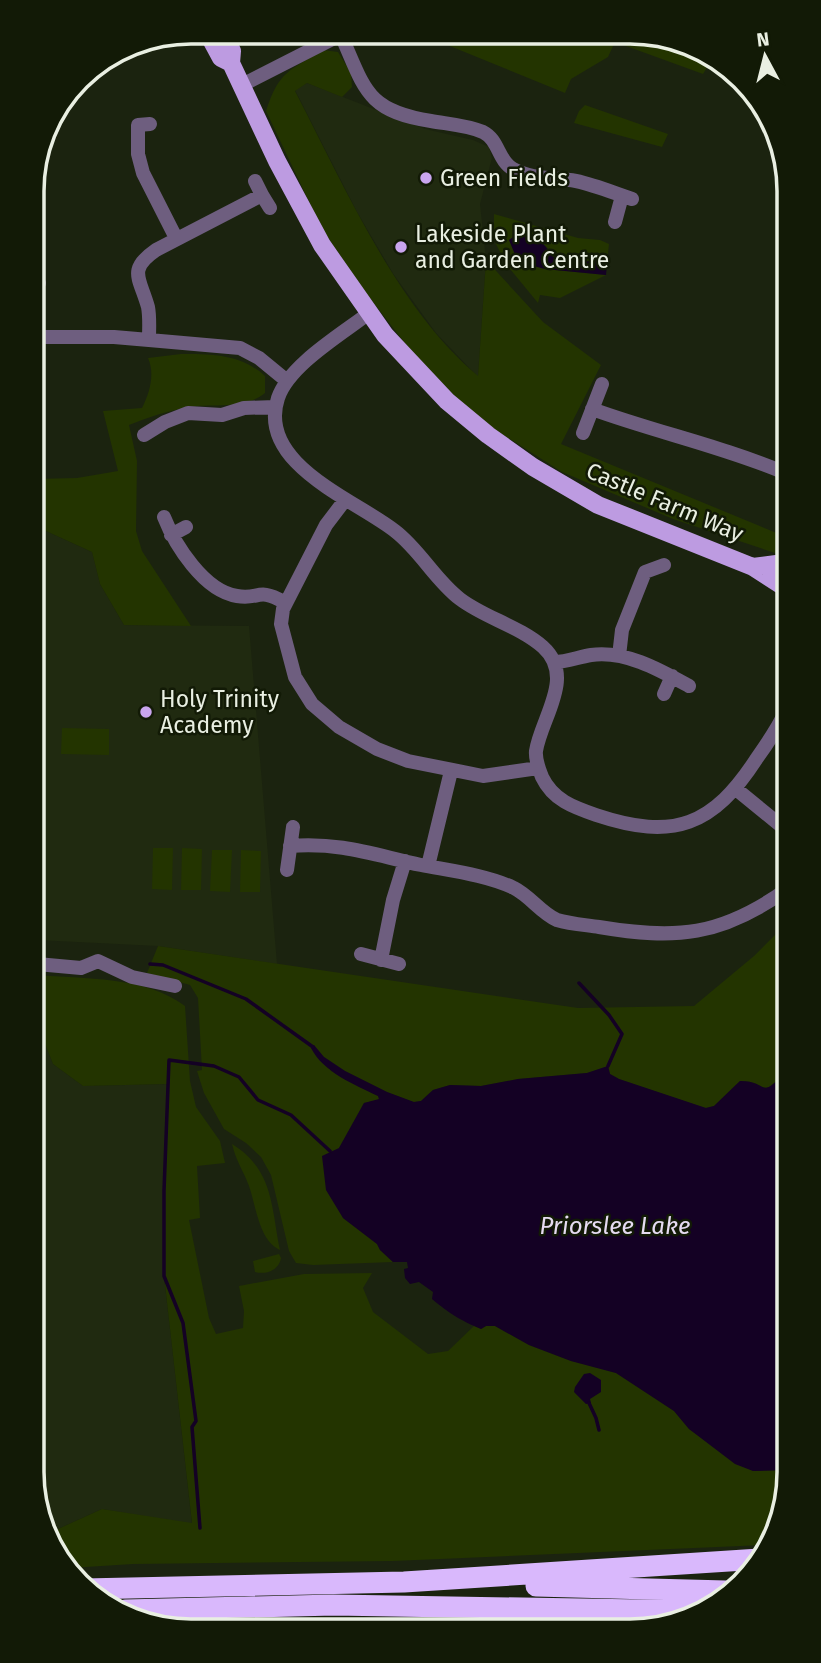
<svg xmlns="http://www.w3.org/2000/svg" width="821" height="1663" font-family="'Fira Sans',sans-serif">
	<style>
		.built { fill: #202a10 }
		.green { fill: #233400 }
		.water { fill: #140124 }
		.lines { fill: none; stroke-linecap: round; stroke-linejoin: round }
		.stream { stroke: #140124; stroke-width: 3.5 }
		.minor { stroke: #6e5e7f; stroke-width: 14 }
		.major { stroke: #bd9be1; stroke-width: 18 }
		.highway { stroke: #d9b8fc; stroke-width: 21 }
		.poi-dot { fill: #c9a5ee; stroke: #121a06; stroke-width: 2.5 }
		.labels { text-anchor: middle; stroke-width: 5; stroke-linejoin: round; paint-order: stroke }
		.poi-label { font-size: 23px; fill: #e9efe2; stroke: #121a06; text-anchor: start }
		.street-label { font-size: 23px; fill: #e9efe2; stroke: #121a06 }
		.water-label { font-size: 24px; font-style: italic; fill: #e5dbf1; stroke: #121a06 }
		.rim { fill: none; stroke: #e9efe2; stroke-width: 3.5 }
	</style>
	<rect width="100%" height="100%" fill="#1b230f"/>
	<path class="built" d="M 307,83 L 425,129 L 473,140 L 489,147 L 492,158 L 480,204 L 486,260 L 478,377 L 436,333 L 394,275 L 357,212 L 295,90 Z
		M 35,526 L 92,552 L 100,584 L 124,625 L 249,626 L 277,964 L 158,946 L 37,940 Z
		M 37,1024 L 53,1064 L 83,1086 L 168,1084 L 164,1276 L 192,1524 L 102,1509 L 47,1534 L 40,1523 Z"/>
	<path class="green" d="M 431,33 L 661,34 L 712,59 L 703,74 L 615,42 L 608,57 L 571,79 L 565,93 L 440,42 Z
		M 323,50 L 338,52 L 351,73 L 352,87 L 342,97 L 307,83 L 295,91 C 344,185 396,307 478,376 L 486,260 L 543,322 L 601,365 L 561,444 L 784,536 L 784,556 L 673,519 L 562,472 L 475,417 L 411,351 L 366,293 L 322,229 L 266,111 C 279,71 289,71 323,50 Z
		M 585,105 L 668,134 L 662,147 L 574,123 L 579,111 Z
		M 494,214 L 578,238 L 600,240 L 609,244 L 607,263 L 599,260 L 574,263 L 553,257 C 546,245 542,239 528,237 L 545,269 L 606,275 L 560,298 L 540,295 L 538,303 L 506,264 L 494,240 Z
		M 181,354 C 212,354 241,354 265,376 L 265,393 C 244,410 213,403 188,407 C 168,411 148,417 129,425 L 137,461 L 136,531 L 142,551 L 191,626 L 124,625 L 100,584 L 92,552 L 35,526 L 34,479 L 77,478 L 118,471 L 103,411 L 142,408 C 150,392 155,374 148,358 Z
		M 62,728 L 109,729 L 109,755 L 61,754 Z
		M 153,848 L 173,848 L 172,890 L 152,889 Z
		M 182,848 L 202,849 L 201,890 L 181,890 Z
		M 212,850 L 232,850 L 230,892 L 210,891 Z
		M 241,850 L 261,851 L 260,892 L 240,892 Z
		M 786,924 L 787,1070 C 758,1102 770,1081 740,1081 L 714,1106 L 705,1108 L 619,1079 L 610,1074 L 608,1066 L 587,1073 L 518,1079 L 481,1086 L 450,1085 L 433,1090 L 421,1101 L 413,1102 L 387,1092 L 345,1071 L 324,1057 L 331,1071 L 378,1096 L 379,1100 L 364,1103 L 339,1148 L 343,1218 L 377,1244 L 380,1250 L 393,1262 L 313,1265 L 296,1263 L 289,1251 L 271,1175 L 261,1157 L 246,1143 L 224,1129 L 204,1093 L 197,1071 L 202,1070 L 198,998 L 190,985 L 147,973 L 158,946 L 578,1008 L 694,1006 L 754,956 Z
		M 37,975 C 84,979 145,976 185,1006 L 190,1081 L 196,1107 L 220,1141 L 225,1163 L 197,1166 L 200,1218 L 189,1220 L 209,1318 L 216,1334 L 243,1328 L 244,1311 L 239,1286 L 304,1274 L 372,1273 L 363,1288 L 373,1312 L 428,1354 L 448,1351 L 474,1326 L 481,1329 L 486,1326 L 495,1326 L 529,1345 L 571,1361 L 616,1373 L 674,1411 L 689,1429 L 753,1471 L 789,1470 L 789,1483 L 766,1545 L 393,1561 L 133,1564 L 70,1568 L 47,1534 L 102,1509 L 192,1523 L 164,1276 L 164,1191 L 168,1084 L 83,1086 L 53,1064 L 37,1024 Z
		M 232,1144 C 274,1170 271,1207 280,1250 C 259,1241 256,1206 249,1186 C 243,1170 236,1161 232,1144 Z
		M 279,1254 L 281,1258 C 279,1270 267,1275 255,1272 L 253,1261 Z"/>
	<path class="water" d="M 516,235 C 537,239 541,238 553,257 L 574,263 L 599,260 L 607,263 L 606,275 L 545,269 L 518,262 L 509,240 Z
		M 314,1045 L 324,1057 L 345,1071 L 387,1092 L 414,1102 L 421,1101 L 433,1090 L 450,1085 L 481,1086 L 518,1079 L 587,1073 L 608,1066 L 610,1074 L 619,1079 L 706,1108 L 714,1106 L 740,1081 C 770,1081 758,1102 787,1070 L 789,1470 L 753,1471 L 735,1464 L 689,1429 L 674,1411 L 616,1373 L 571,1361 L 529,1345 L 495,1326 L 486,1326 L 481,1329 C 460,1320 450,1314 432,1299 L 433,1292 L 419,1282 L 410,1284 L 405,1278 L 404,1269 L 408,1268 L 407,1262 L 393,1262 L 380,1250 L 377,1244 L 343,1218 L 326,1190 L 322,1156 L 339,1148 L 364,1103 L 379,1099 L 378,1096 C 355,1085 323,1072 311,1048 Z
		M 590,1373 L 601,1380 L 601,1392 L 590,1399 L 591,1403 L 586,1404 L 574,1392 L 575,1387 L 584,1374 Z"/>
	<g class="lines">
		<path class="stream" d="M 150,964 L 163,965 L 246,999 L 313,1047
			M 579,983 L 609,1015 L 622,1034 L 608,1066
			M 589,1403 L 596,1418 L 599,1430
			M 200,1528 L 192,1427 L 196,1421 L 183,1323 L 164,1276 L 164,1191 L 169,1060 L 214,1066 L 239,1077 L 258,1100 L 291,1115 L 330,1151"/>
		<path class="minor" d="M 341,35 C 365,89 366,111 431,121 C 448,124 467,125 483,132 C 499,140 498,161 513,169 C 533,180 555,177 576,181 C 595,185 614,193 632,199
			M 242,85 L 346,32
			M 150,124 L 138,125 L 138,154 L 143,173 L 176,238
			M 255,181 L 262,195
			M 270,208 L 262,195 L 156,250 C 127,270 140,278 148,307 C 150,317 149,329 149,340 L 240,348 L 259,358 L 287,381
			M 615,222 L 622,196
			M 33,279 L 39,283
			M 369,313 C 342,334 289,365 278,398 C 256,464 356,500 395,531 C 420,550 435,580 460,599 C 485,618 519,626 543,647 C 576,677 541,718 536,751 C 535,760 539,769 542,777 C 553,800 573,807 596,815 C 674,841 713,826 757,758 C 767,744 777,729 785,713
			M 34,337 L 114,337 L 149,340
			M 592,409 C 655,432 721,446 783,472
			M 583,433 L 602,384
			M 144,435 L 165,422 L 188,413 L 222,415 L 244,408 L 275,407
			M 345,500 L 326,525 L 283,609 L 281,624 L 295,677 L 312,704 L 339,727 L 377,749 L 408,761 L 483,776 L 538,768
			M 164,517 C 175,545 204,591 237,596 C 260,600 257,587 284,602
			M 171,535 L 186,527
			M 619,656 L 622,630 L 645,572 L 664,565
			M 554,662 C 567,662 578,657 591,655 C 625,650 660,670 689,686
			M 664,694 L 672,676
			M 736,789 L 785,829
			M 290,846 C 341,842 374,855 421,865 C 452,871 486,875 514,888 C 530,896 541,913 557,920 C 570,924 586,925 599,927 C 676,940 721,936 786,890
			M 428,866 L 451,771
			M 287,870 L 293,827
			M 361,954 L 399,964
			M 381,960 L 393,900 L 405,861
			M 37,964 L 81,968 L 98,961 L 132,977 L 175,986"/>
		<path class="major" d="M 207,32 L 221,58 L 231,63
			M 222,32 L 232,51 L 231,63 L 277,161 L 322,245 L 385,335 L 447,401 L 488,435 L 533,467 L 598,505 L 753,567 L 784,587
			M 753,567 L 784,563"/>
		<path class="highway" d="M 536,1586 L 726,1591
			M 84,1589 L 404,1582 L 760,1559
			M 125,1610 L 334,1605 L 699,1611
			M 549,1622 L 591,1624"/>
	</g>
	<g class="poi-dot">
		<circle cx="426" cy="178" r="7"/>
		<circle cx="401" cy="247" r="7"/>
		<circle cx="146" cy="712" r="7"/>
	</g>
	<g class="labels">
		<g class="poi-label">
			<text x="440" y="186">Green Fields</text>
			<text x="415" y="242">Lakeside Plant<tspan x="415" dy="26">and Garden Centre</tspan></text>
			<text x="160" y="707">Holy Trinity<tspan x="160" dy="26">Academy</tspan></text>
		</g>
		<g class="street-label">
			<text transform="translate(665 502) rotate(23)" y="8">Castle Farm Way</text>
		</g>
		<g class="water-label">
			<text x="615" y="1234">Priorslee Lake</text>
		</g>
	</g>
	<path d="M0 0H821V1663H0ZM191 44H630A147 147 0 0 1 777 191V1472A147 147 0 0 1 630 1619H191A147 147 0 0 1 44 1472V191A147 147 0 0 1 191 44Z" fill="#121a06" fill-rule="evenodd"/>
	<path class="rim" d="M191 44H630A147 147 0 0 1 777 191V1472A147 147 0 0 1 630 1619H191A147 147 0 0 1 44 1472V191A147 147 0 0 1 191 44Z"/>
	<g transform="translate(765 56) rotate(353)" stroke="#121a06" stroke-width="5" paint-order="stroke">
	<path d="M0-5L12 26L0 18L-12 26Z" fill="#e9efe2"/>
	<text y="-10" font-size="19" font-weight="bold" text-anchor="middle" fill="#e9efe2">N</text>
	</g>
</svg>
